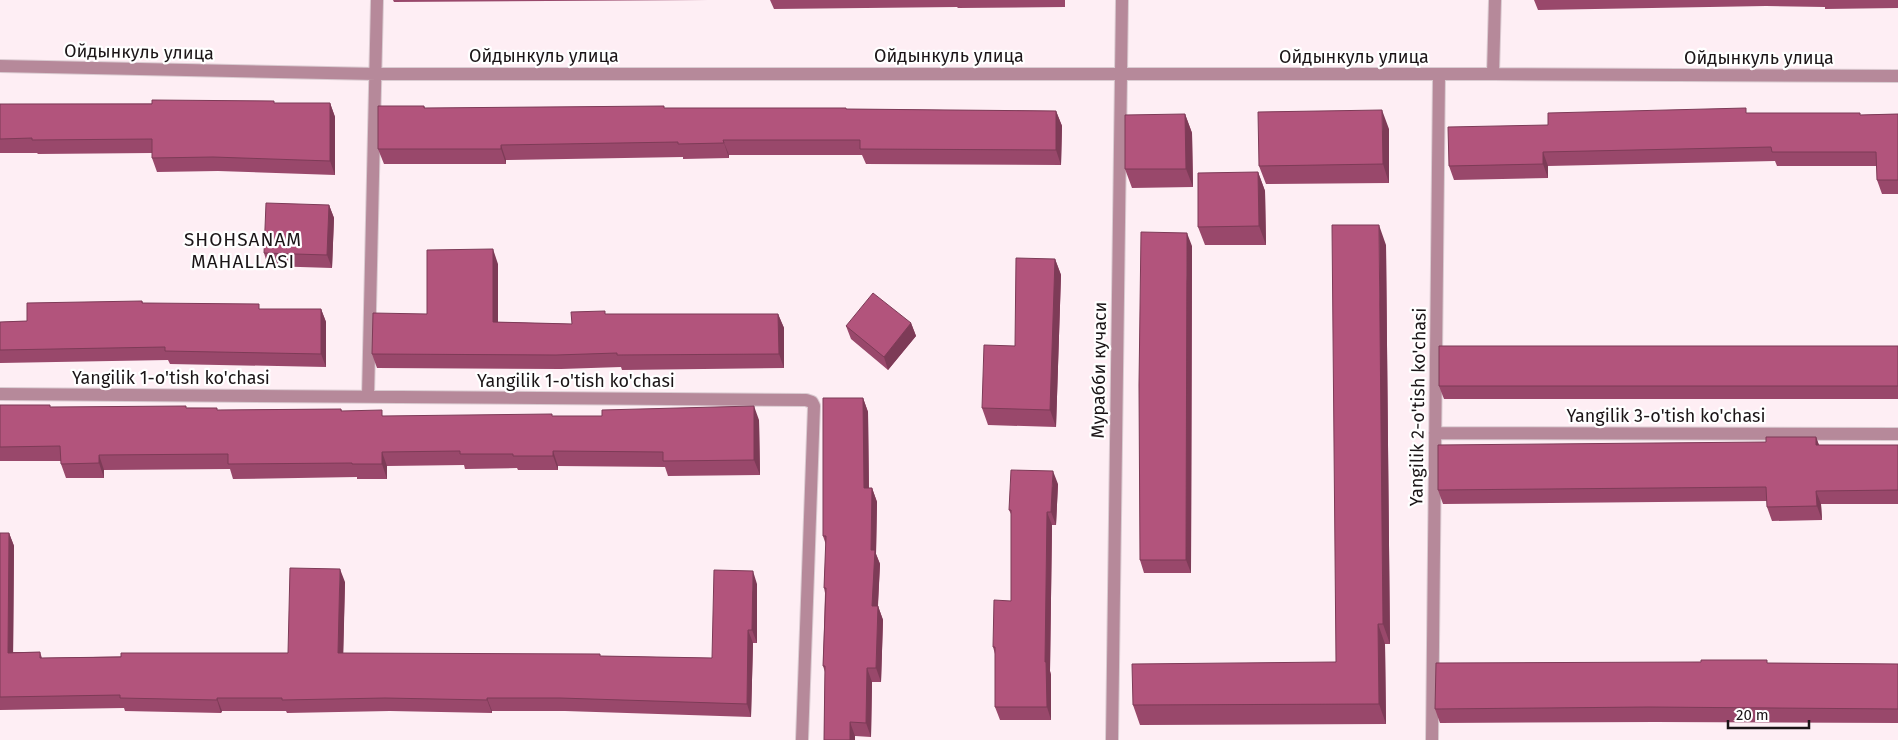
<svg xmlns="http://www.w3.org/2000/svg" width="1898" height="740" font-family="'Fira Sans',sans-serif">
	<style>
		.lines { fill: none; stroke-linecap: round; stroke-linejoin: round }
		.minor-casing { stroke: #dacbd1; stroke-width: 14 }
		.minor { stroke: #b6899a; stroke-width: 12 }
		.wall { fill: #99486b }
		.shaded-wall { fill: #7d3b57 }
		.building { fill: #b2547c; stroke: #7d3b57 }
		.labels { text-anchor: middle; stroke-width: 4.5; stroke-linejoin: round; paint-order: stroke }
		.street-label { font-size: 18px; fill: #1b1517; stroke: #fff }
		.neighbourhood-label { font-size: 19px; letter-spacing: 1px; fill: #1b1517; stroke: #fff }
	</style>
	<rect width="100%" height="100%" fill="#feeef4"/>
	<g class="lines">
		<g class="minor-casing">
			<path id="minor" d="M 0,66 L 376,74 L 1493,74 L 1898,76
				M 1493,74 L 1495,0
				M 0,394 L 806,400 L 812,402 L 814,406 L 802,740
				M 368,397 L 377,0
				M 1435,433 L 1898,434
				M 1112,740 L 1122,0
				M 1432,740 L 1439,74"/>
		</g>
		<use href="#minor" class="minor"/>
	</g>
	<path class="wall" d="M 393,0 L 708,0 L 394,2 Z
		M 770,0 L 1065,0 L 1065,7 L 958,8 L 957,7 L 774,9 Z
		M 1534,0 L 1898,0 L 1898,8 L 1825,9 L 1825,7 L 1766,6 L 1538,10 Z
		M 330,103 L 335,117 L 335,175 L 218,171 L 157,172 L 152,158 L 152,153 L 38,154 L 37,153 L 0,153 L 0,104 Z
		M 424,106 L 425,108 L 846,108 L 846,109 L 1056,111 L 1062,126 L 1061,165 L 866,164 L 862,155 L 729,155 L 729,158 L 683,159 L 683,157 L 506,160 L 506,164 L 384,164 L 378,149 Z
		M 1748,113 L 1860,115 L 1898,114 L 1898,194 L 1882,194 L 1877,180 L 1877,166 L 1777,166 L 1775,161 L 1548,166 L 1548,178 L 1454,180 L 1449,166 L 1548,125 Z
		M 1185,114 L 1192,133 L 1193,187 L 1132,188 L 1125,169 Z
		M 1389,129 L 1389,183 L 1266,184 L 1259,166 Z
		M 1258,172 L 1265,191 L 1266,245 L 1205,245 L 1198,227 Z
		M 329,205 L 334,218 L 332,268 L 268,266 L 264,253 Z
		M 1386,245 L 1390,644 L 1385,644 L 1386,724 L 1140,725 L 1133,705 L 1336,662 Z
		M 1192,246 L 1191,573 L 1144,573 L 1140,560 Z
		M 1055,259 L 1061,275 L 1056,427 L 988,425 L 982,408 L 1015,346 Z
		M 498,264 L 498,322 L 572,324 L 606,314 L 778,314 L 784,328 L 784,368 L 622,370 L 621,367 L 561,369 L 377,368 L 372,354 Z
		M 142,301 L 143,303 L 260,309 L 321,309 L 326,322 L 326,367 L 170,364 L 168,360 L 0,363 L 0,322 L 27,321 Z
		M 911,323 L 916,336 L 888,370 L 851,339 L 846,326 Z
		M 1898,346 L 1898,399 L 1444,399 L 1439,386 Z
		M 863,398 L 868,412 L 869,488 L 872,488 L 877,502 L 876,554 L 880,564 L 878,606 L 883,620 L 881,682 L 872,682 L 871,737 L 855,736 L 855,740 L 824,740 L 825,672 L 823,666 L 825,593 L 824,588 L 826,545 L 823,536 Z
		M 0,405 L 50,405 L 50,407 L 217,408 L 217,410 L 341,409 L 342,411 L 384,416 L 553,416 L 759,420 L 760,475 L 668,476 L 665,467 L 558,466 L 558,470 L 518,470 L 517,468 L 465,469 L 464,465 L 387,466 L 387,479 L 357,479 L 357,477 L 233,479 L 230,469 L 104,470 L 104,478 L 66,478 L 61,464 L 61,461 L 0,461 Z
		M 1816,437 L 1819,445 L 1898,445 L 1898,504 L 1821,504 L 1822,520 L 1772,521 L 1767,507 L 1767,501 L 1443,504 L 1438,490 L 1766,442 Z
		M 1058,484 L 1056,525 L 1052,525 L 1050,671 L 1051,675 L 1051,720 L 1000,720 L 995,707 L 995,654 L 993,647 L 1011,601 L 1011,514 L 1009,510 Z
		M 0,533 L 9,533 L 14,546 L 13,652 L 40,652 L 42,658 L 288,653 L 345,582 L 343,653 L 601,656 L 712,658 L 757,584 L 757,643 L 753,643 L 751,717 L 565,711 L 492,711 L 492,713 L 390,711 L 287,713 L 286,711 L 222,711 L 221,713 L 125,711 L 124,708 L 0,710 Z
		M 1768,663 L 1898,664 L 1898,723 L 1655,722 L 1440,723 L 1435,709 Z"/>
	<path class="shaded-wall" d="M 330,103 L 335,117 L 335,175 L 330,161 Z
		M 1382,110 L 1389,129 L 1389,183 L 1383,164 Z
		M 1056,111 L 1062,126 L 1061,165 L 1056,150 Z
		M 1185,114 L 1192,133 L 1193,187 L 1186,169 Z
		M 723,140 L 729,155 L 729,158 Z
		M 501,145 L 506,160 L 506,164 L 501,149 Z
		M 1543,152 L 1548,166 L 1548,178 L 1543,164 Z
		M 1258,172 L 1265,191 L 1266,245 L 1259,226 Z
		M 329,205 L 334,218 L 332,268 L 327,255 Z
		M 1379,225 L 1386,245 L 1390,644 L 1383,624 Z
		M 1187,233 L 1192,246 L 1191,573 L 1186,560 Z
		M 493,249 L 498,264 L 498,337 L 493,322 Z
		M 1055,259 L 1061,275 L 1056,427 L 1050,410 Z
		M 321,309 L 326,322 L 326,367 L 321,354 Z
		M 778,314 L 784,328 L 784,368 L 779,354 Z
		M 911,323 L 916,336 L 888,370 L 884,357 Z
		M 863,398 L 868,412 L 869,502 L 864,488 Z
		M 754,406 L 759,420 L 760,475 L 754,460 Z
		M 1816,437 L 1821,451 L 1816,445 Z
		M 553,451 L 558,466 L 558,470 L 553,456 Z
		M 382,452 L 387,466 L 387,479 L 382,464 Z
		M 99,455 L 104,470 L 104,478 L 99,463 Z
		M 1053,471 L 1058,484 L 1056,525 L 1051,512 Z
		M 872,488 L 877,502 L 876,554 L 880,564 L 877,620 L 872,606 L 871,550 Z
		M 1816,491 L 1821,504 L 1822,520 L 1817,506 Z
		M 1047,512 L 1052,525 L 1050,671 L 1051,675 L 1051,720 L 1047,707 L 1045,662 Z
		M 9,533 L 14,546 L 13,665 L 8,653 Z
		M 340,569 L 345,582 L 343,666 L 338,653 Z
		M 753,571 L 757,584 L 757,643 L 752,630 Z
		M 878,606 L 883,620 L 881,682 L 876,668 Z
		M 1378,624 L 1385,644 L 1386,724 L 1379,704 Z
		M 748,630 L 753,643 L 751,717 L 747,704 Z
		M 867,668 L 872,682 L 871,737 L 866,723 Z
		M 217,698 L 222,711 L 221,713 L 217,700 Z
		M 487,698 L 492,711 L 492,713 L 487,700 Z
		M 850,722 L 855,736 L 855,740 L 850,740 Z"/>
	<path class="building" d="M 152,100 L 274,101 L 274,103 L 330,103 L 330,161 L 213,157 L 152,158 L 152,139 L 32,140 L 32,138 L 0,139 L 0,104 L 152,104 Z
		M 378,106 L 424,106 L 424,108 L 664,106 L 664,108 L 846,108 L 846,109 L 1056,111 L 1056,150 L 860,149 L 860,140 L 723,140 L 724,143 L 678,144 L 678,142 L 501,145 L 501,149 L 378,149 Z
		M 1746,108 L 1746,113 L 1860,113 L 1860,115 L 1898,114 L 1898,180 L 1877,180 L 1876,152 L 1772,152 L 1771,147 L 1543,152 L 1543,164 L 1449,166 L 1448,127 L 1548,125 L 1548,113 Z
		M 1382,110 L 1383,164 L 1259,166 L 1258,112 Z
		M 1185,114 L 1186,169 L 1125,169 L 1125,115 Z
		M 1258,172 L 1259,226 L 1198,227 L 1198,173 Z
		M 266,203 L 329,205 L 327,255 L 264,253 Z
		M 1332,225 L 1379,225 L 1383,624 L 1378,624 L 1379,704 L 1133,705 L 1132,664 L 1336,662 Z
		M 1141,232 L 1187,233 L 1186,560 L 1140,560 L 1139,385 Z
		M 493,249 L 493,322 L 572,324 L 571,312 L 605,311 L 605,314 L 778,314 L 779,354 L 617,355 L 617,353 L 556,355 L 372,354 L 373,313 L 427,314 L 427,250 Z
		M 1016,258 L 1055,259 L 1050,410 L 982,408 L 984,345 L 1015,346 Z
		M 873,293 L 911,323 L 884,357 L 846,326 Z
		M 142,301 L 142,303 L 259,304 L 259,309 L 321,309 L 321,354 L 165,351 L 165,347 L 0,350 L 0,322 L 27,321 L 27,303 Z
		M 1439,346 L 1898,346 L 1898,386 L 1439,386 Z
		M 823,398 L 863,398 L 864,488 L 872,488 L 871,550 L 875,550 L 872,606 L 878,606 L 876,668 L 867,668 L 866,723 L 850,722 L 850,740 L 824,740 L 825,666 L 823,666 L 826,588 L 824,588 L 826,536 L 823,536 Z
		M 0,405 L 50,405 L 50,407 L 186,406 L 186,408 L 217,408 L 217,410 L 341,409 L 341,411 L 382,410 L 382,416 L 552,414 L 552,416 L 602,416 L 602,410 L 754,406 L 754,460 L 663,461 L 663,452 L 553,451 L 553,456 L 513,456 L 513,454 L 460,454 L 460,451 L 382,452 L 382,464 L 352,464 L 352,463 L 228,464 L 228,454 L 99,455 L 99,463 L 61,464 L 60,446 L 0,447 Z
		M 1766,437 L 1816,437 L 1816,445 L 1898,445 L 1898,490 L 1816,491 L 1817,506 L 1767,507 L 1766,487 L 1438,490 L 1438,445 L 1766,442 Z
		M 1011,470 L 1053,471 L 1051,512 L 1047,512 L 1045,662 L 1046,662 L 1047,707 L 995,707 L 995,647 L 993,647 L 994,600 L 1011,601 L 1011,510 L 1009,510 Z
		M 0,533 L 9,533 L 8,653 L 40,652 L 40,658 L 121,657 L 121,653 L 288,653 L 290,568 L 340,569 L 338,653 L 600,654 L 600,656 L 712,658 L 714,570 L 753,571 L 752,630 L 748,630 L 747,704 L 560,698 L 487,698 L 487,700 L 385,698 L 282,700 L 282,698 L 217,698 L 217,700 L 120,698 L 120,695 L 0,697 Z
		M 1701,660 L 1767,660 L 1767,663 L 1898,664 L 1898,709 L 1649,707 L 1435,709 L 1436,663 L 1701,662 Z"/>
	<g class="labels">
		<g class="street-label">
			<text transform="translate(139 52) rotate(1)" y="6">Ойдынкуль улица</text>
			<text x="544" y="62">Ойдынкуль улица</text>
			<text x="949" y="62">Ойдынкуль улица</text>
			<text x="1354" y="63">Ойдынкуль улица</text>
			<text x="1759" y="64">Ойдынкуль улица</text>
			<text transform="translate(1099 370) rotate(-89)" y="6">Мурабби кучаси</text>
			<text x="171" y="384">Yangilik 1-o'tish ko'chasi</text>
			<text x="576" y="387">Yangilik 1-o'tish ko'chasi</text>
			<text transform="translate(1418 407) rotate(-89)" y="6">Yangilik 2-o'tish ko'chasi</text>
			<text x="1666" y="422">Yangilik 3-o'tish ko'chasi</text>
		</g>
		<g class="neighbourhood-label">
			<text x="243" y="246">SHOHSANAM<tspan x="243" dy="22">MAHALLASI</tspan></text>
		</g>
	</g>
	<path d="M1728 720v8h81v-8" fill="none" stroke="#1b1517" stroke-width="2.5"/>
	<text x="1736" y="720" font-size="15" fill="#1b1517" stroke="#ffffff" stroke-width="4" paint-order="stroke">20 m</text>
</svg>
